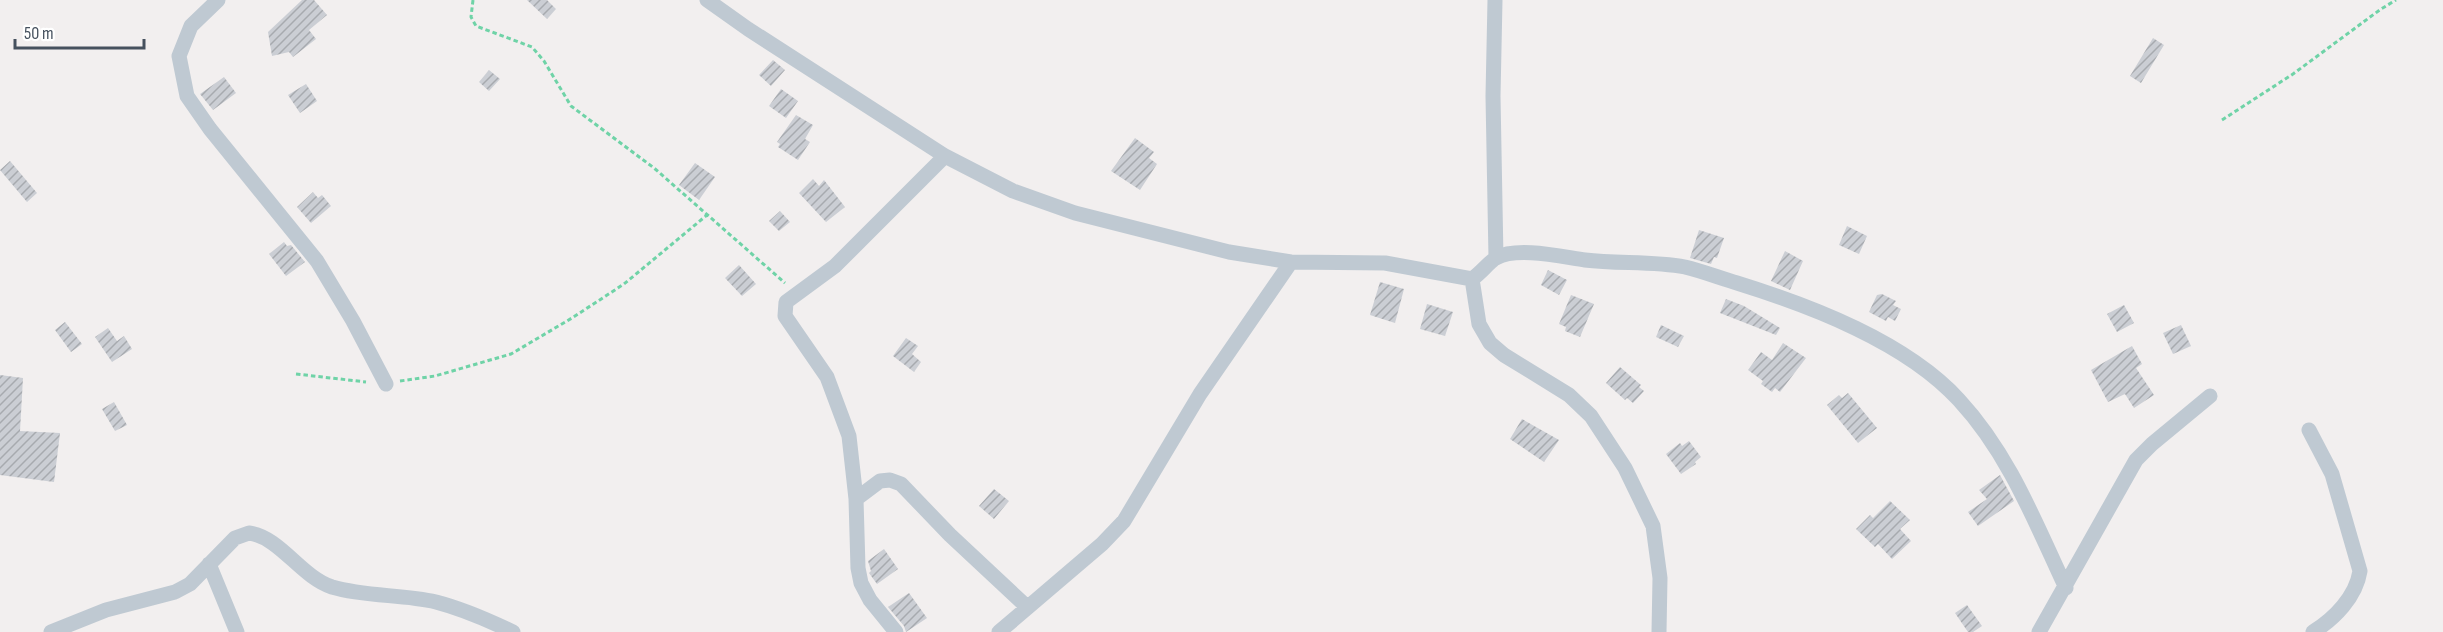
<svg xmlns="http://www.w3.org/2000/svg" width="2443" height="632" font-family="'Sofia Sans Condensed',sans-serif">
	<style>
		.building { fill: url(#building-hatch) }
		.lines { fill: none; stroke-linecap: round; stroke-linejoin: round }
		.path { stroke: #6fd3a7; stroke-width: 3; stroke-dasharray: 4.5 3; stroke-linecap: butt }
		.minor { stroke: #bfc9d2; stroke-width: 15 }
	</style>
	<defs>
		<pattern id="building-hatch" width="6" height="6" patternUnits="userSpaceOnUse" patternTransform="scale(1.5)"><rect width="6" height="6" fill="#cbced4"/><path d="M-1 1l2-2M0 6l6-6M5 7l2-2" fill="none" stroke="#a7aaaf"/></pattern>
	</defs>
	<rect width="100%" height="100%" fill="#f2efef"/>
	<path class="building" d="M 302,0 L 314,0 L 327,15 L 309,30 L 316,39 L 293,57 L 289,52 L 272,56 L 268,32 Z
		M 527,0 L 547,0 L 556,9 L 547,19 Z
		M 2153,38 L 2164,45 L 2141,83 L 2130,76 Z
		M 773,60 L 785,70 L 771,86 L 759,75 Z
		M 489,70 L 500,79 L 489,91 L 479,82 Z
		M 224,77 L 236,93 L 213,110 L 200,94 Z
		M 306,84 L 317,101 L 300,113 L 288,95 Z
		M 781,89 L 798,101 L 786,118 L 769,106 Z
		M 796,115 L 813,125 L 805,139 L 810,142 L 798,160 L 778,147 L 780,144 L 777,142 Z
		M 1135,138 L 1154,152 L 1149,158 L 1157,164 L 1140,190 L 1111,171 Z
		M 10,161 L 37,193 L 27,202 L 0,170 Z
		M 695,163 L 715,177 L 699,200 L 679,185 Z
		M 813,179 L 819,186 L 824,180 L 845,207 L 826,222 L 799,193 Z
		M 313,192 L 318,198 L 322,195 L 331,206 L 311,223 L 297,207 Z
		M 780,211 L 790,222 L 779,231 L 769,221 Z
		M 1847,226 L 1867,236 L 1859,254 L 1839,245 Z
		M 1699,230 L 1724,238 L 1717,258 L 1714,257 L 1711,264 L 1690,258 Z
		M 284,242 L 287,246 L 291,245 L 305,262 L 286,276 L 269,254 Z
		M 1785,251 L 1803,261 L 1790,290 L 1771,281 Z
		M 739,265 L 756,284 L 742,296 L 725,278 Z
		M 1548,270 L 1567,280 L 1559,295 L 1541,285 Z
		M 1380,282 L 1404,289 L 1395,323 L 1370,315 Z
		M 1882,294 L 1896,301 L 1893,305 L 1901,309 L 1895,321 L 1888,317 L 1886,321 L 1869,312 L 1877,295 Z
		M 1571,295 L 1594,304 L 1580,337 L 1565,331 L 1566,327 L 1559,324 Z
		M 1726,299 L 1744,306 L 1780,328 L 1776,335 L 1720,313 Z
		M 1427,304 L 1453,312 L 1445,336 L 1420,329 Z
		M 2124,305 L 2134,323 L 2117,332 L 2107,314 Z
		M 65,322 L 82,344 L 71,352 L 55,330 Z
		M 1661,325 L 1684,336 L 1678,347 L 1656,337 Z
		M 2181,325 L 2191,346 L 2173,354 L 2163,333 Z
		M 108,328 L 117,341 L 124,336 L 132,349 L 112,362 L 95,337 Z
		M 906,338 L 918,346 L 912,354 L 921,362 L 914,372 L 893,356 Z
		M 1783,343 L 1806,358 L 1780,392 L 1775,388 L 1772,392 L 1761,384 L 1763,381 L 1748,370 L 1761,352 L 1772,360 Z
		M 2132,346 L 2142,364 L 2136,368 L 2154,395 L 2134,408 L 2125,394 L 2108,402 L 2091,370 Z
		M 1620,367 L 1641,385 L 1639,387 L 1644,391 L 1633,403 L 1627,398 L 1625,400 L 1606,383 Z
		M 0,375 L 23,378 L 20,431 L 60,433 L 54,482 L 0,475 Z
		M 1848,393 L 1877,428 L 1858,443 L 1827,405 L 1839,395 L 1842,398 Z
		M 114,402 L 127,425 L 115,431 L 102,409 Z
		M 1522,419 L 1559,440 L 1544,462 L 1510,439 Z
		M 1689,441 L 1701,457 L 1695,462 L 1696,464 L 1681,474 L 1666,454 L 1680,443 L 1682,446 Z
		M 2000,475 L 2014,501 L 1978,526 L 1968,512 L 1987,499 L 1979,490 Z
		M 994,489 L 1009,501 L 994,519 L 979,506 Z
		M 1890,501 L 1910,520 L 1900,529 L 1911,541 L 1892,559 L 1878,544 L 1875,547 L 1856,529 L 1870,515 L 1873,518 Z
		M 884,549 L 898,569 L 877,584 L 869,573 L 871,571 L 868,561 Z
		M 909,593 L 927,618 L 906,632 L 904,626 L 888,607 Z
		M 1967,605 L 1982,626 L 1973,632 L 1968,632 L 1955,613 Z"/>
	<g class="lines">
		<path class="path" d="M 473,0 L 471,17 L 476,26 L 532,47 L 544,61 L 571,106 L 654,168 L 785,283
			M 2222,120 L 2293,74 L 2381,9 L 2396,0
			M 296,374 L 366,382
			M 400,381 L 435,376 L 511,354 L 572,318 L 624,284 L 707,215"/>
		<path class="minor" d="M 218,0 L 191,26 L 179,56 L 187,96 L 210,129 L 317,261 L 353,321 L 386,384
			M 707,0 L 748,29 L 945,156 L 1013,191 L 1075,213 L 1229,252 L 1291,262 L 1385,263 L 1472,279 C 1481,273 1488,263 1496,258 C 1517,246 1563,257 1585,260 C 1618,264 1653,261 1685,267 C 1702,271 1720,278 1737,283 C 1811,306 1906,342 1959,400 C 2009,454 2035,522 2066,588
			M 1495,0 L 1493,96 L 1496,258
			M 1472,279 L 1479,324 L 1490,343 L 1504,355 L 1569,395 L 1591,416 L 1625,468 L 1653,526 L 1660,578 L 1659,632
			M 2309,430 L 2332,474 L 2360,571 C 2356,597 2334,619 2313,632
			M 856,499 L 880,481 L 890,480 L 901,484 L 950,535 L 1027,607
			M 209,564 L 237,632
			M 51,632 L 106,610 L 175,592 L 190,584 L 235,538 L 249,533 C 280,537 301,577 332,587 C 366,597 402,594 436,602 C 463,609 488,620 513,632
			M 896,632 L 870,600 L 861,583 L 858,568 L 856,499 L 849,436 L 827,377 L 785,316 L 786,302 L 835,266 L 945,156
			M 999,632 L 1102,544 L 1124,521 L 1200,394 L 1291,262
			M 2039,632 L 2136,460 L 2152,444 L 2210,396"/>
	</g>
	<path d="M15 39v9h129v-9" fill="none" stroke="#46515e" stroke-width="3"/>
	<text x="24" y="39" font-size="18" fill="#46515e" stroke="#ffffff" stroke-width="4.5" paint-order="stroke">50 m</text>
</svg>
